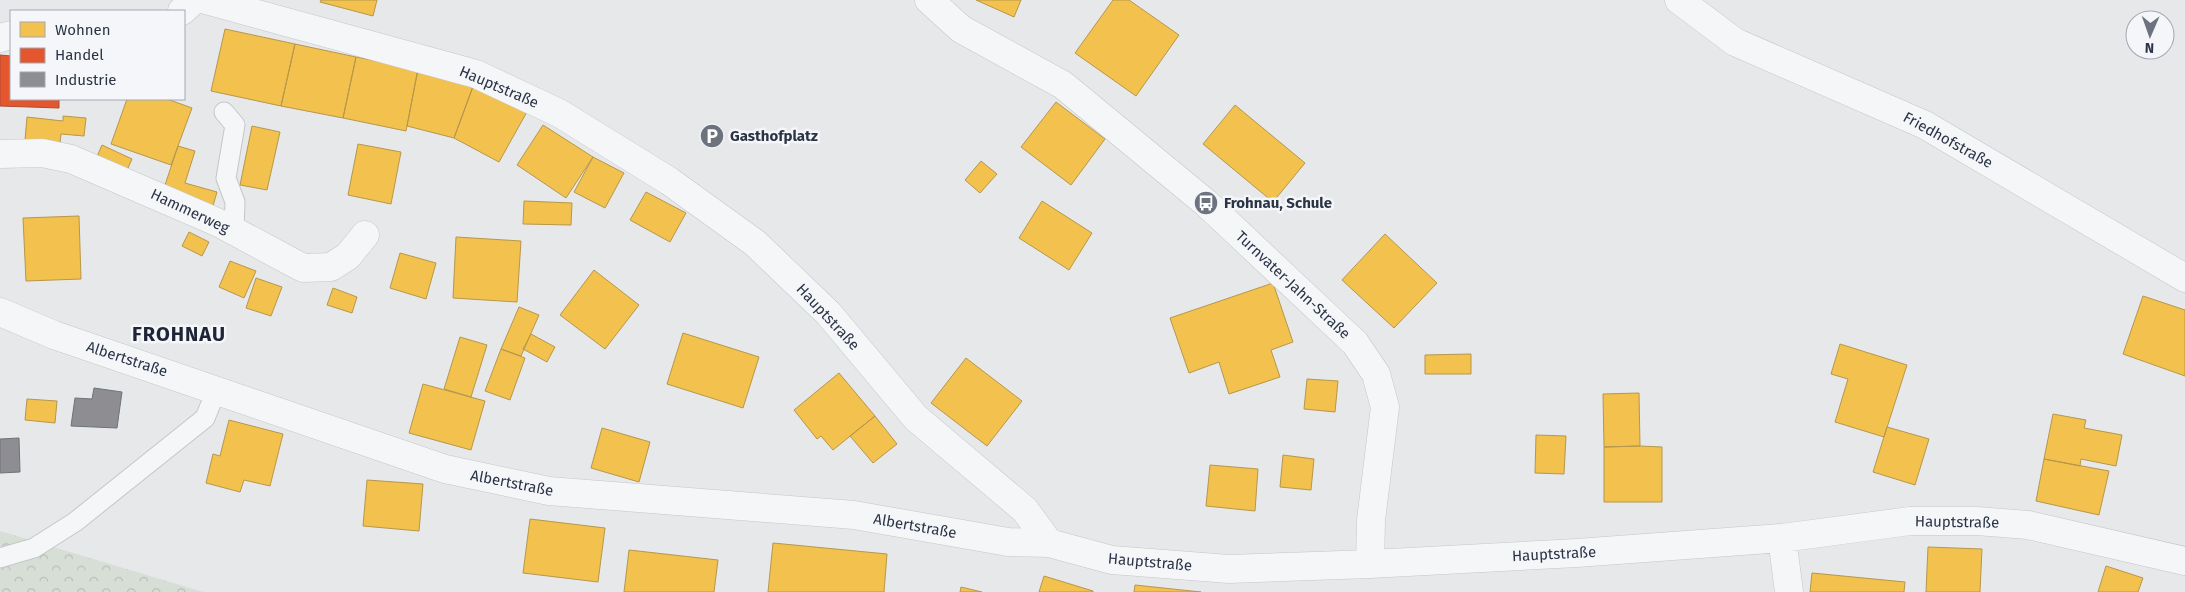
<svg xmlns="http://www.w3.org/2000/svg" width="2185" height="592" font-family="'Fira Sans',sans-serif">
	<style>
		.forest { fill: url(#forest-crowns) }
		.homes { fill: #f2c14e; stroke: #b6974b }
		.shops { fill: #e4572e; stroke: #ac4c35 }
		.industry { fill: #8d8d92; stroke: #70727b }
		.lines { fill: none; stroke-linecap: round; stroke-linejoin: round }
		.lane-casing { stroke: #c4c6c8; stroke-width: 21 }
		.street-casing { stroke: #c4c6c8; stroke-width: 29 }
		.lane { stroke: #f5f6f7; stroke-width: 19 }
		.street { stroke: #f5f6f7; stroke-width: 28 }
		.labels { text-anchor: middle; stroke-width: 5; stroke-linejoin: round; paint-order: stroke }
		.street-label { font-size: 15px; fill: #2b3445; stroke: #f4f6f9 }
		.poi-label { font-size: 15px; font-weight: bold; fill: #2b3445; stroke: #f4f6f9; text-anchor: start }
		.district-label { font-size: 20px; font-weight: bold; letter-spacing: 1px; fill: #1d2536; stroke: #f4f6f9 }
	</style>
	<defs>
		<pattern id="forest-crowns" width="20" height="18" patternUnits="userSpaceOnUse" patternTransform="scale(1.25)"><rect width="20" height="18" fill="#d6ded6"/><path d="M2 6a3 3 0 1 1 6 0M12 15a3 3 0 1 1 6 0" fill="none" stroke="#b8bfb9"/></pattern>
	</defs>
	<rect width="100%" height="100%" fill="#e6e8ea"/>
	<path class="forest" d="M 0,531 L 203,592 L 0,592 Z"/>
	<path class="homes" d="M 321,0 L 377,0 L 373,16 L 320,2 Z
		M 976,0 L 1021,0 L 1014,17 Z
		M 1113,0 L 1129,0 L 1179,35 L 1136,96 L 1075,53 Z
		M 225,29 L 295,44 L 281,106 L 211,91 Z
		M 295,44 L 356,57 L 343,118 L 281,106 Z
		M 356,57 L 418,69 L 406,131 L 343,118 Z
		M 418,69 L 475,81 L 454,138 L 407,126 Z
		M 475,81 L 528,110 L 499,162 L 454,138 Z
		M 127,99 L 167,99 L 192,108 L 171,165 L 111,144 Z
		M 1056,102 L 1105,139 L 1071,185 L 1021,147 Z
		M 1235,105 L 1305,163 L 1273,202 L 1203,144 Z
		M 63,116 L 86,118 L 84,136 L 61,134 L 60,143 L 25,140 L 27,117 L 63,121 Z
		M 543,125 L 593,157 L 566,198 L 517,165 Z
		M 252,126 L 280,132 L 267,190 L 240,185 Z
		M 358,144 L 401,152 L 391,204 L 348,195 Z
		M 102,145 L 132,159 L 125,175 L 95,161 Z
		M 178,146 L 195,151 L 185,183 L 217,192 L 212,209 L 162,194 Z
		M 593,157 L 624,173 L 605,208 L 574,192 Z
		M 981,161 L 997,174 L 980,193 L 965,180 Z
		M 646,192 L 686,213 L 670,242 L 630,220 Z
		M 524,201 L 572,203 L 571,225 L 523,224 Z
		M 1042,201 L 1092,233 L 1069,270 L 1019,238 Z
		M 79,216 L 81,279 L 26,281 L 23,218 Z
		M 189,232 L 209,242 L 202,256 L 182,246 Z
		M 1385,234 L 1437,283 L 1394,328 L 1342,280 Z
		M 456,237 L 521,241 L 517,302 L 453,298 Z
		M 400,253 L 436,263 L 426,299 L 390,288 Z
		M 230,261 L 256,271 L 244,298 L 219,287 Z
		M 594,270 L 639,305 L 605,349 L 560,315 Z
		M 256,278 L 282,287 L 271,316 L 246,308 Z
		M 1273,283 L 1293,342 L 1271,350 L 1280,377 L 1229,394 L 1219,362 L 1189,373 L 1170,318 Z
		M 333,288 L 357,297 L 352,313 L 327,305 Z
		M 2143,296 L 2185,310 L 2185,376 L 2123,354 Z
		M 519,307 L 539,315 L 521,356 L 501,349 Z
		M 683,333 L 759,357 L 743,408 L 667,384 Z
		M 531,334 L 555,347 L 547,362 L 523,349 Z
		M 460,337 L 487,345 L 471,397 L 444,389 Z
		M 1840,344 L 1907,365 L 1884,437 L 1835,422 L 1848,379 L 1831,374 Z
		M 501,349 L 525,358 L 510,400 L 485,391 Z
		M 1471,354 L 1471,374 L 1425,374 L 1425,355 Z
		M 966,358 L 1022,401 L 987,446 L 931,403 Z
		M 839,373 L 875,416 L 833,450 L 821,436 L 817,439 L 794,410 Z
		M 1307,379 L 1338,381 L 1335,412 L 1304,409 Z
		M 423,384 L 485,401 L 471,450 L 409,433 Z
		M 1639,393 L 1640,446 L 1604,447 L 1603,394 Z
		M 27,399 L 57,401 L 55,423 L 25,420 Z
		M 2053,414 L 2086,420 L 2084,428 L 2122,435 L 2116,466 L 2081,459 L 2080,466 L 2044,459 Z
		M 875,416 L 897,444 L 873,463 L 850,436 Z
		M 229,420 L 283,434 L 270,486 L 244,480 L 240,492 L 206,483 L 213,454 L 220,456 Z
		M 1887,427 L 1929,439 L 1915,485 L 1873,472 Z
		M 602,428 L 650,442 L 639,482 L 591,468 Z
		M 1536,435 L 1566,436 L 1564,474 L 1535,473 Z
		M 1640,446 L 1662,447 L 1662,502 L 1604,502 L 1604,447 Z
		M 1283,455 L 1314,459 L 1311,490 L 1280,487 Z
		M 2044,459 L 2109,471 L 2099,515 L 2036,501 Z
		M 1210,465 L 1258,469 L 1255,511 L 1206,506 Z
		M 367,480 L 423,484 L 419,531 L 363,526 Z
		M 530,519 L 605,528 L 598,582 L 523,573 Z
		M 773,543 L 887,554 L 884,592 L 768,592 Z
		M 1928,547 L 1982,549 L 1980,592 L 1926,592 Z
		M 629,550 L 718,560 L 714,592 L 624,592 Z
		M 2106,566 L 2143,578 L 2138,592 L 2098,592 Z
		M 1812,573 L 1905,582 L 1904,592 L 1810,592 Z
		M 1044,576 L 1093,591 L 1093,592 L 1039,592 Z
		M 1135,585 L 1201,592 L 1134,592 Z
		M 961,587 L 982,592 L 960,592 Z"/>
	<path class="shops" d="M 0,55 L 11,56 L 11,99 L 59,99 L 59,108 L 0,106 Z"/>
	<path class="industry" d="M 94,388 L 122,392 L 117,428 L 71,426 L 75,398 L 92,399 Z
		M 19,438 L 20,472 L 0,473 L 0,439 Z"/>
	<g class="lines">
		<g class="lane-casing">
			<path id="lane" d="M 224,112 L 235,125 L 226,178 L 235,202 L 234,231
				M 0,558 L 34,548 L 75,522 L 205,418 L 217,389"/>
		</g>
		<g class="street-casing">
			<path id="street" d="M 206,0 L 476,74 L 559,113 L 669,181 L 755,243 L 828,313 L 916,418 L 1025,510 L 1049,543
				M 929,0 L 961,29 L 1063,85 L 1206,203 L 1355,343 L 1376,374 L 1385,407 L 1371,520 L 1370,564
				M 1679,0 L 1735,42 L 1925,125 L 2185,278
				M 182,11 L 194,0
				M 0,38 L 11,35
				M 0,154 L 42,153 L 71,159 L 219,223 L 303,268 L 331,267 L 348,256 L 365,235
				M 0,312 L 54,335 L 445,469 L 549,491 L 854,515 L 1008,542 L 1049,543 L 1112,560 L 1229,569 L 1370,564 L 1577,553 L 1782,538 L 1910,521 L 1977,521 L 2028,525 L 2185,561
				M 1782,538 L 1789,592"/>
		</g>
		<use href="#lane" class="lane"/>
		<use href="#street" class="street"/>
	</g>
	<defs>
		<g id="parking-disc" transform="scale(1.25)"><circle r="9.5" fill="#6c737f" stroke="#f4f6f9"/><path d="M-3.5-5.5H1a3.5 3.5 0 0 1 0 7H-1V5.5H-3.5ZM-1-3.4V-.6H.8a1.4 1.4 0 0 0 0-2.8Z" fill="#fff"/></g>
		<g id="bus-disc" transform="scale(1.25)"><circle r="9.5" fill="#6c737f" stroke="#f4f6f9"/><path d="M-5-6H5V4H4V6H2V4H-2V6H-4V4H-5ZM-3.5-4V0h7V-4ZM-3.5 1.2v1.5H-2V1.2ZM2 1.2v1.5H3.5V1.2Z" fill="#fff"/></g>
	</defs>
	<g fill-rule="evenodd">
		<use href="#parking-disc" x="712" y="136"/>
		<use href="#bus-disc" x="1206" y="203"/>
	</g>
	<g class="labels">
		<g class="street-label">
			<text transform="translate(499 87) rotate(23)" y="5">Hauptstraße</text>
			<text transform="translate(1948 140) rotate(29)" y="5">Friedhofstraße</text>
			<text transform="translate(190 211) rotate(25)" y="5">Hammerweg</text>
			<text transform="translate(1293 285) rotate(43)" y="5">Turnvater-Jahn-Straße</text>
			<text transform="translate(828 317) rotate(47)" y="5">Hauptstraße</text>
			<text transform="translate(127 359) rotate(18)" y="5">Albertstraße</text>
			<text transform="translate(512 483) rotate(11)" y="5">Albertstraße</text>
			<text transform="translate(1957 522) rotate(1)" y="5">Hauptstraße</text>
			<text transform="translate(915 526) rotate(10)" y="5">Albertstraße</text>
			<text transform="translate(1554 554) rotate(-3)" y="5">Hauptstraße</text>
			<text transform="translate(1150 562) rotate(5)" y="5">Hauptstraße</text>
		</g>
		<g class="poi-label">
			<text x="730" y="141">Gasthofplatz</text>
			<text x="1224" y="208">Frohnau, Schule</text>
		</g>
		<g class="district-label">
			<text x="179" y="341">FROHNAU</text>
		</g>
	</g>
	<rect x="10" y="10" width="175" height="90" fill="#f4f6f9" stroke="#a4a8b1"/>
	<rect x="20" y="22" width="25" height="15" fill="#f2c14e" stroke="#a4a8b1"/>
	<text x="55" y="35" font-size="15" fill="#2b3445">Wohnen</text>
	<rect x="20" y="48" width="25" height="15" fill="#e4572e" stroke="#a4a8b1"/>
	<text x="55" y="60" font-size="15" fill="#2b3445">Handel</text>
	<rect x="20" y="72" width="25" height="15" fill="#8d8d92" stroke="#a4a8b1"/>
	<text x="55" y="85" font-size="15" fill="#2b3445">Industrie</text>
	<g transform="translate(2150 35) rotate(182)"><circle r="24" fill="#f4f6f9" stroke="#a4a8b1"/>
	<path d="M0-4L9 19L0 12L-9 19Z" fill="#6c737f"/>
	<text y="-8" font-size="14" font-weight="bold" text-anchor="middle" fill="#2b3445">N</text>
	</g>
</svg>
